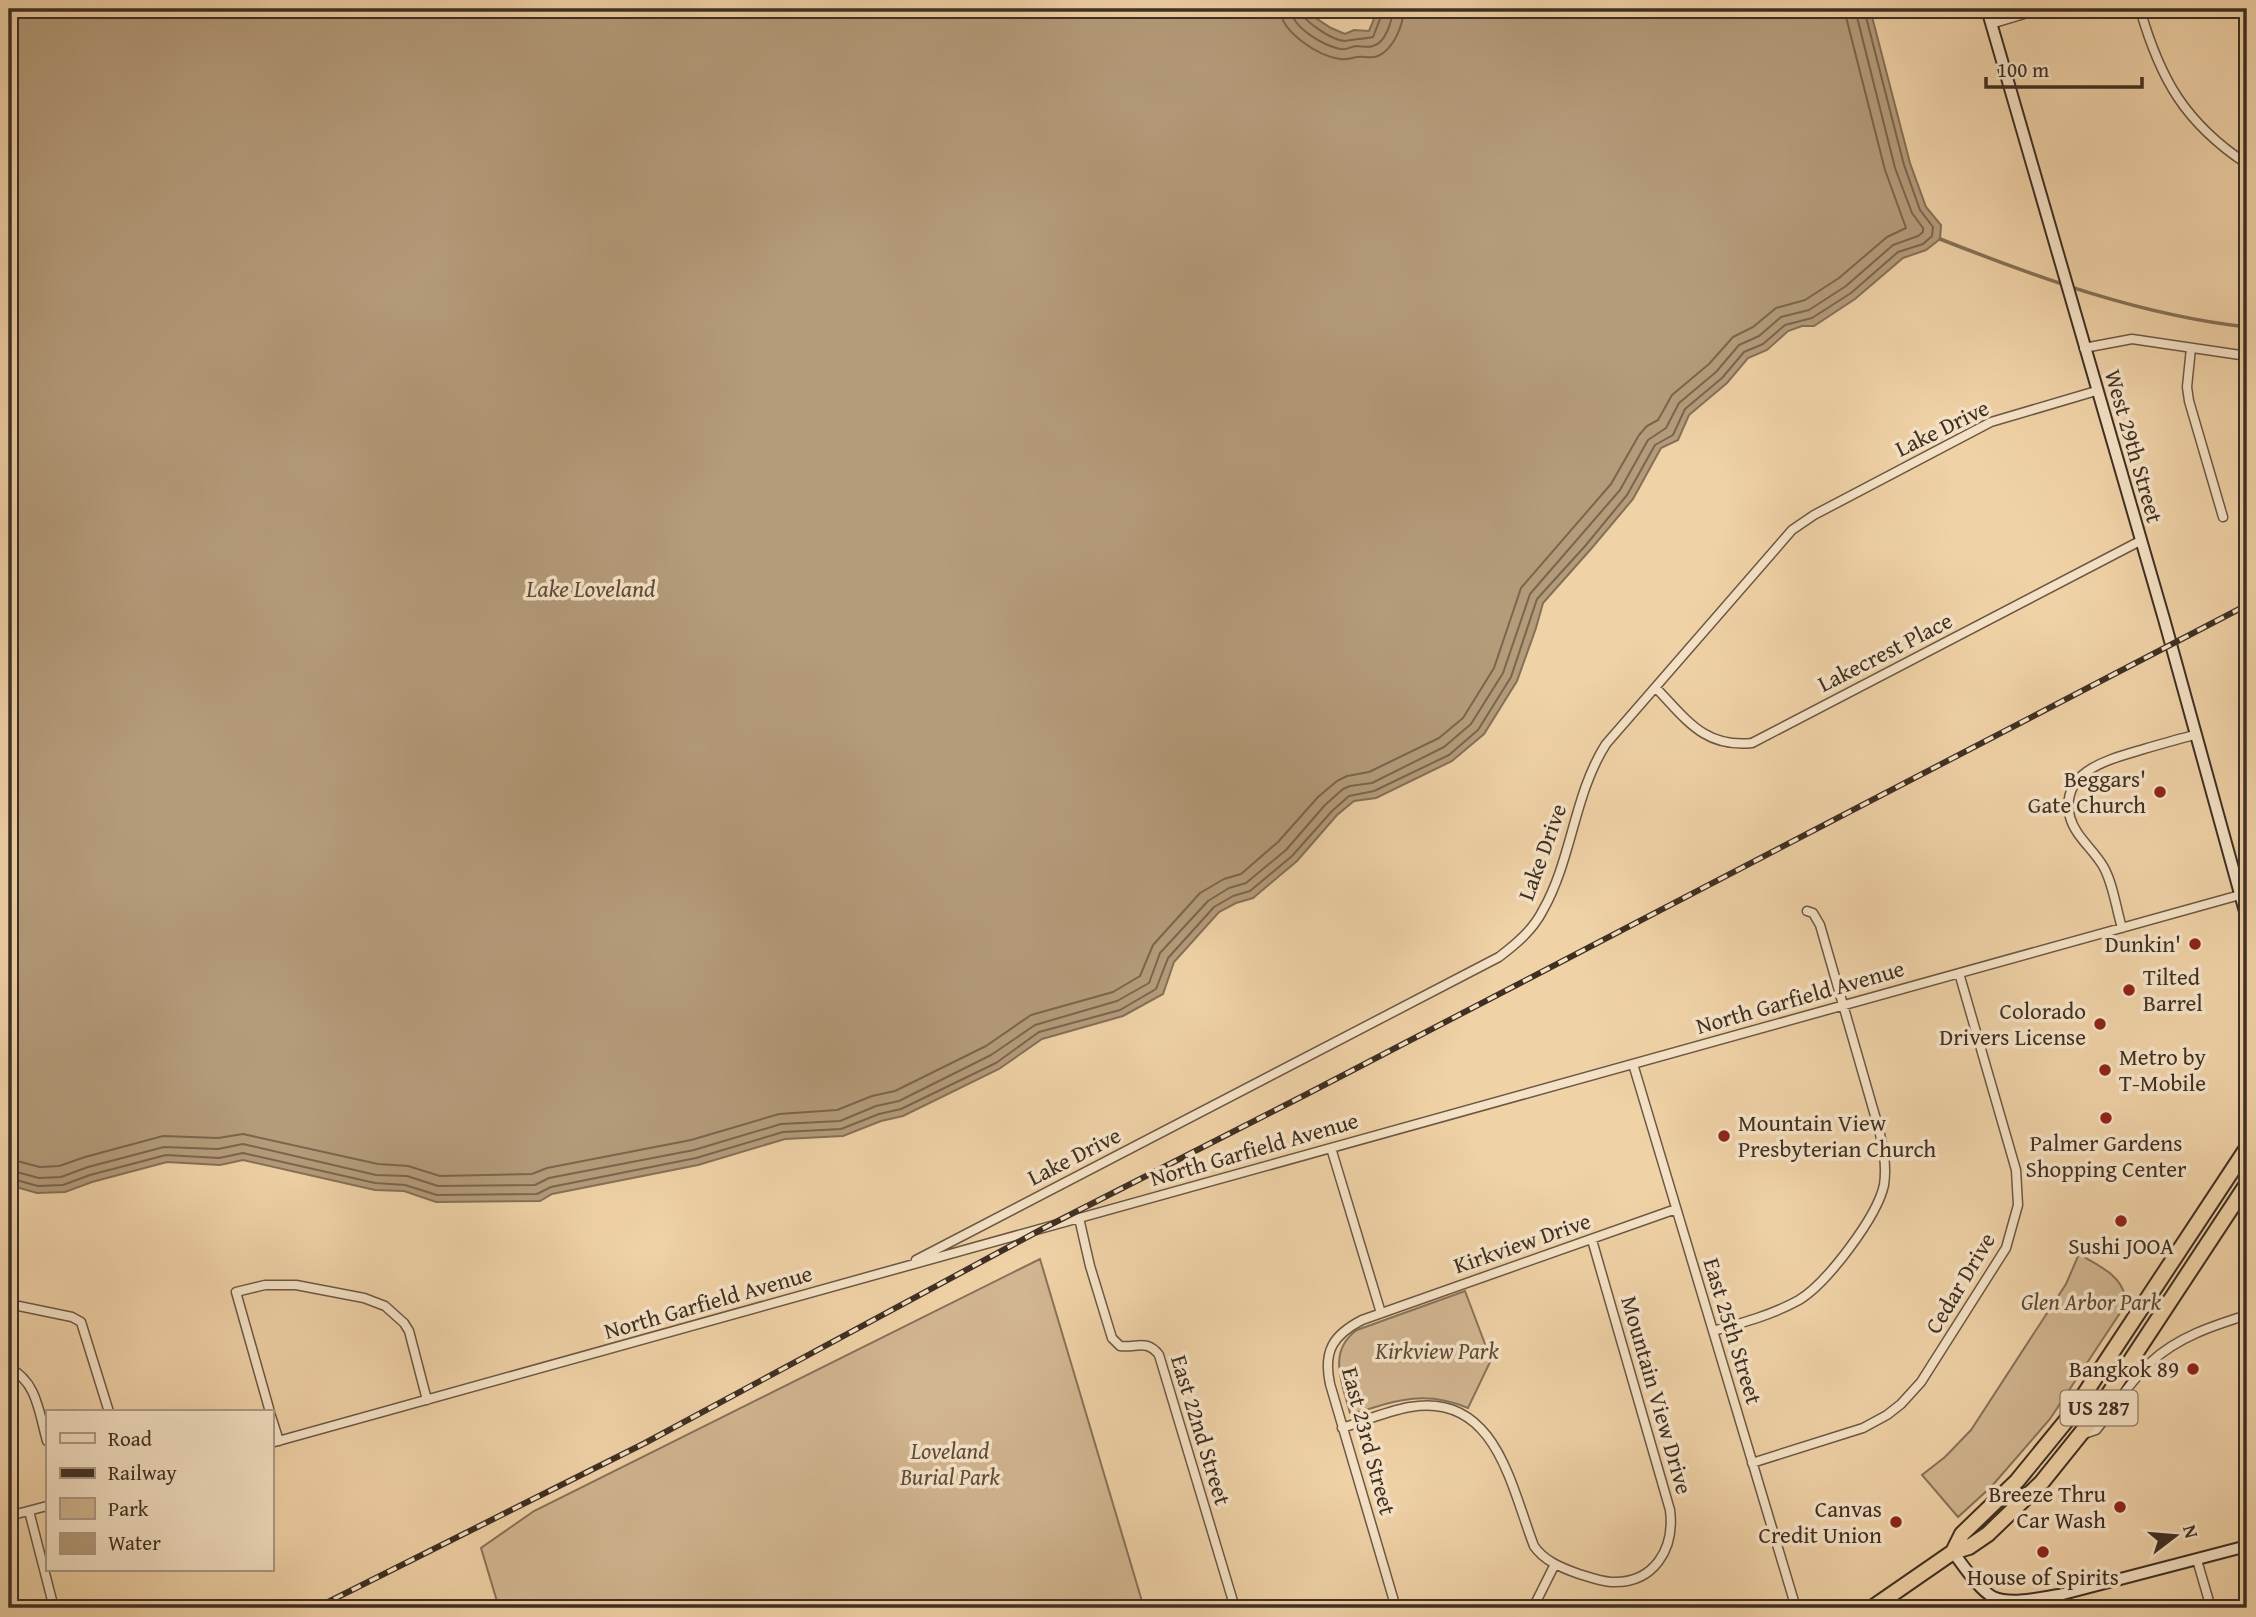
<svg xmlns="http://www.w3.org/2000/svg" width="2256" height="1617" font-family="'Gentium Book Plus',serif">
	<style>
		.green { fill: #d2b691; stroke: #88725a; stroke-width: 2 }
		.water { fill: #b49b7a; stroke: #857057; stroke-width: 2 }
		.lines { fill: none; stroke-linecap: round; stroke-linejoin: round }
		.shore { stroke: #7a654e; stroke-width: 2 }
		.stream { stroke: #857057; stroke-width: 3.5 }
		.street-casing { stroke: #6b5844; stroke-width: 11 }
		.secondary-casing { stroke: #3f2f23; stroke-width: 14 }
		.highway-casing { stroke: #3f2f23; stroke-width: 18 }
		.street { stroke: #f5e2c6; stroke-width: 8 }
		.secondary { stroke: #f5e2c6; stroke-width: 10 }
		.highway { stroke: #f0d2a7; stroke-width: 14 }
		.rail-casing { stroke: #3f2f23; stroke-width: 6 }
		.rail { stroke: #f5e2c6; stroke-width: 3.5; stroke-dasharray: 10; stroke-linecap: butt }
		.poi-dot { fill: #8f2418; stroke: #f5e2c6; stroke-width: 2.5 }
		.labels { text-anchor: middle; stroke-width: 7; stroke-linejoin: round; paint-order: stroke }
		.shield { fill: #f5e2c6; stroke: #766554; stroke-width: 2 }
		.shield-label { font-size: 21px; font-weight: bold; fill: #3f2f23 }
		.street-label { font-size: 23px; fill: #3f2f23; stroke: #f5e2c6 }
		.poi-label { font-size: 23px; fill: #3f2f23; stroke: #f5e2c6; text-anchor: end }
		.park-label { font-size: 23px; font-style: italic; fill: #5c4a39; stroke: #f5e2c6 }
		.water-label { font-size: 24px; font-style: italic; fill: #5c4a39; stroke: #f5e2c6 }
	</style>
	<rect width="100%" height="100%" fill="#f0d2a7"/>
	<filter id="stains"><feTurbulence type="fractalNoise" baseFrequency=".00286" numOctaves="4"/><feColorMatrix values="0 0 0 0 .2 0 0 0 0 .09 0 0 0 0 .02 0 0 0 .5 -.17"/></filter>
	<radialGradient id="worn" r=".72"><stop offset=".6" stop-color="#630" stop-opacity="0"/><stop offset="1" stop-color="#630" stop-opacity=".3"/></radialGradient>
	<path class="green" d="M 2079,1254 C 2097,1265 2120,1274 2125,1296 L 2123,1299 L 2122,1310 L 2050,1419 L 1991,1487 L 1958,1517 L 1922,1475 L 1945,1457 L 1971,1430 L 2066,1284 Z
		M 1040,1259 L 1144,1608 L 499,1608 L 481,1548 L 534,1511 Z
		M 1465,1291 L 1491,1360 L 1468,1408 C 1425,1390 1397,1400 1356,1413 L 1350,1413 C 1342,1383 1327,1351 1357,1330 Z"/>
	<path class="water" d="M 9,9 L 1302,9 L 1331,28 L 1345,34 L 1354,30 L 1369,31 L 1378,9 L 1870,9 L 1910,163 L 1926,207 L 1941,225 L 1940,239 L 1926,250 L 1903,258 L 1855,299 L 1814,326 L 1802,326 L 1788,331 L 1767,350 L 1748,358 L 1727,383 L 1689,415 L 1678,440 L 1661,448 L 1633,499 L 1591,549 L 1543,603 L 1536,628 L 1517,681 L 1484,734 L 1452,761 L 1376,798 L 1354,801 L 1337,815 L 1297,861 L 1253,898 L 1236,903 L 1219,912 L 1174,962 L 1163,994 L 1123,1016 L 1042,1039 L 999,1069 L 903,1116 L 881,1121 L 843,1136 L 785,1139 L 698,1165 L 552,1194 L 540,1201 L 436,1202 L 404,1191 L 375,1190 L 243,1160 L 220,1165 L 167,1162 L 92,1182 L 65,1192 L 37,1193 L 9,1185 Z"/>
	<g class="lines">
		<path class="shore" d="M 1280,9 C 1281,32 1318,56 1340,59 C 1346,60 1351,58 1357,57 C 1364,56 1371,59 1378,56 C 1394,49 1403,25 1404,9
			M 1291,9 C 1292,28 1323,45 1340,49 C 1347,50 1350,47 1356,46 C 1362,46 1367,48 1373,46 C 1386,43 1392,20 1393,9
			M 1300,9 C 1301,20 1333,41 1345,41 C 1348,40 1371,38 1373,37 L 1384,9
			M 9,1159 L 40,1167 L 59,1166 L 85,1157 L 163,1136 L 218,1138 L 243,1134 L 378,1164 L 408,1166 L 440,1176 L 532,1174 L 547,1168 L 691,1140 L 779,1114 L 837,1110 L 872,1096 L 895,1091 L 986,1046 L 1031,1015 L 1113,992 L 1140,976 L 1153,945 L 1200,893 L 1224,879 L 1241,874 L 1278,842 L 1318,797 L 1337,781 L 1347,776 L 1369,772 L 1439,738 L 1463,718 L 1494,668 L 1521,588 L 1611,484 L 1639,435 L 1647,426 L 1658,420 L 1672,395 L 1709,364 L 1733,337 L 1753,327 L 1776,308 L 1805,300 L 1839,278 L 1887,237 L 1906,228 L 1885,170 L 1844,9
			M 9,1170 L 39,1178 L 61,1177 L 88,1167 L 164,1147 L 218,1149 L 243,1144 L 376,1175 L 407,1176 L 438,1186 L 535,1185 L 549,1178 L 694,1150 L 781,1124 L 840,1121 L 876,1106 L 899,1101 L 991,1055 L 1035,1025 L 1117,1001 L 1149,983 L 1160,953 L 1208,901 L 1229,888 L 1246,883 L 1286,850 L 1325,805 L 1343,789 L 1350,786 L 1372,783 L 1444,747 L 1471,724 L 1503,673 L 1530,594 L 1620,490 L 1648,440 L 1666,428 L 1679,403 L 1716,372 L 1739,345 L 1759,336 L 1781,317 L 1809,310 L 1846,286 L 1893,245 L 1918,236 L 1923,232 L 1923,228 L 1912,213 L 1895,168 L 1855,9
			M 9,1178 L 38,1186 L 63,1185 L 90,1175 L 166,1155 L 219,1158 L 243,1153 L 375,1183 L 405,1185 L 437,1195 L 537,1194 L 551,1187 L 696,1158 L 783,1132 L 841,1129 L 879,1114 L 901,1109 L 996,1063 L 1039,1032 L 1120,1010 L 1156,989 L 1168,958 L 1214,907 L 1233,896 L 1250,891 L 1292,856 L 1332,811 L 1349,796 L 1374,791 L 1449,755 L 1478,730 L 1511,677 L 1537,599 L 1586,545 L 1627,495 L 1655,445 L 1673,435 L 1685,409 L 1722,378 L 1744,352 L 1763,344 L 1785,325 L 1812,318 L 1851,293 L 1898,252 L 1923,244 L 1932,236 L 1933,227 L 1920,210 L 1904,165 L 1864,9"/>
		<path class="stream" d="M 1940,239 C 2039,278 2140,315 2247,327"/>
		<g class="street-casing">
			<path id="street" d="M 2140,9 C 2160,79 2185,123 2247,164
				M 1991,24 L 2041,9
				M 2084,348 L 2132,339 L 2247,356
				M 2191,348 L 2187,387 L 2189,401 L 2223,517
				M 1656,688 C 1686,719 1704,748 1752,743 L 2140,541
				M 2122,928 C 2116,908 2113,883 2103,866 C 2093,849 2075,836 2070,817 C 2059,770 2111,759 2144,749 C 2161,744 2178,739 2195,735
				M 1633,1064 L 1796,1608
				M 1331,1148 L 1381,1313
				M 1079,1218 L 1090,1266 L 1112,1338 L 1120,1346 C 1137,1348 1147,1339 1159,1355 L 1235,1608
				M 916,1260 L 1499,957 C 1516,944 1533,930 1543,910 C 1572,859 1574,794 1606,744 L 1792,530 L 1814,515 L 1991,422 L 2096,391
				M 9,1304 L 72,1317 L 81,1322 L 109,1412
				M 1713,1331 C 1742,1323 1772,1315 1799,1300 C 1827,1283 1877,1217 1884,1185 C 1887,1165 1883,1146 1878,1126 L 1820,925 L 1813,913 L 1807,911
				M 9,1368 C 37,1381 39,1413 47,1441
				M 270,1412 L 236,1292 L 265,1285 L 296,1285 L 364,1298 L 385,1306 L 404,1323 L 409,1331 L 427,1400
				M 271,1416 L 279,1441
				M 1342,1428 C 1364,1421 1387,1411 1410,1407 C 1496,1392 1511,1487 1534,1546 C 1544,1561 1562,1568 1579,1574 C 1589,1577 1600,1581 1611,1582 C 1654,1584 1675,1549 1670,1510 L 1592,1240
				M 2084,1434 L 2096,1430 C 2114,1408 2130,1381 2151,1362 C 2178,1337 2212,1326 2247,1315
				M 271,1443 L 2247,893
				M 1752,1463 L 1863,1428 L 1887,1415 L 1901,1404 L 1921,1382 L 2006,1248 L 2018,1205 L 2016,1170 L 1959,973
				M 29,1511 L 54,1608
				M 9,1516 L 47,1506
				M 2197,1560 L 2211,1608
				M 1396,1608 L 1330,1384 C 1323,1351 1333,1335 1362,1320 L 1676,1209
				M 1533,1608 L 1555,1564"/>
		</g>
		<g class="secondary-casing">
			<path id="secondary" d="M 1987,9 L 2164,619 L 2247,919
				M 1953,1552 C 1962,1564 1980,1591 1993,1597 C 2011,1605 2040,1598 2059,1595 L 2247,1546"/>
		</g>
		<g class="highway-casing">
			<path id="highway" d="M 1953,1552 L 1962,1534 L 2017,1481 L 2070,1416 L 2247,1148
				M 1872,1608 L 1953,1552 L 1969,1547 L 1988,1534 L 2042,1482 L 2091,1421 L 2247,1184"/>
		</g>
		<use href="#street" class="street"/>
		<use href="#secondary" class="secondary"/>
		<use href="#highway" class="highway"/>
		<g class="rail-casing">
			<path id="rail" d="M 316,1608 L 645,1443 L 1044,1228 L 1305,1095 L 2247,605"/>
		</g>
		<use href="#rail" class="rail"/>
	</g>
	<g class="poi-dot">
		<circle cx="2160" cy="792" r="7"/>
		<circle cx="2195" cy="944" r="7"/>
		<circle cx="2129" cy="990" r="7"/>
		<circle cx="2100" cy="1024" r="7"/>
		<circle cx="2105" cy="1070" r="7"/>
		<circle cx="2106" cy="1118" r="7"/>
		<circle cx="1724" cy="1136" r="7"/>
		<circle cx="2121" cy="1221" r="7"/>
		<circle cx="2193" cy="1369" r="7"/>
		<circle cx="2120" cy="1507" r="7"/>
		<circle cx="1896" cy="1522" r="7"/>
		<circle cx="2043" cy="1552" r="7"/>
	</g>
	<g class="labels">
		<rect class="shield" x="2060.5" y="1390.5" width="77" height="35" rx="5"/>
		<g class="shield-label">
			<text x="2099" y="1415">US 287</text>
		</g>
		<g class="street-label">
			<text transform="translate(1942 428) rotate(-26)" y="8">Lake Drive</text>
			<text transform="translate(2134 446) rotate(74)" y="8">West 29th Street</text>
			<text transform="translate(1885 652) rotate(-27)" y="8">Lakecrest Place</text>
			<text transform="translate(1542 852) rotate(-70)" y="8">Lake Drive</text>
			<text transform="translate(1800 997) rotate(-16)" y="8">North Garfield Avenue</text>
			<text transform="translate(1254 1149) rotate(-16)" y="8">North Garfield Avenue</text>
			<text transform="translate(1074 1156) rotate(-27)" y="8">Lake Drive</text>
			<text transform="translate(1522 1243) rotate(-19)" y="8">Kirkview Drive</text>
			<text transform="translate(1960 1283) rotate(-59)" y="8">Cedar Drive</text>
			<text transform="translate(708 1302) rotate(-16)" y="8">North Garfield Avenue</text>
			<text transform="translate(1733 1331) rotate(73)" y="8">East 25th Street</text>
			<text transform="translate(1657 1395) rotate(74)" y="8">Mountain View Drive</text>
			<text transform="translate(1201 1430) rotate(73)" y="8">East 22nd Street</text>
			<text transform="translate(1369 1441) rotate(75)" y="8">East 23rd Street</text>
		</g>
		<g class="poi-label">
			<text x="2146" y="787">Beggars'<tspan x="2146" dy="26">Gate Church</tspan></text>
			<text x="2181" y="952">Dunkin'</text>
			<text x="2143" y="985" text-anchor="start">Tilted<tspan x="2143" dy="26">Barrel</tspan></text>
			<text x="2086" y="1019">Colorado<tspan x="2086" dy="26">Drivers License</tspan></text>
			<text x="2119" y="1065" text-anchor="start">Metro by<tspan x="2119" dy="26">T-Mobile</tspan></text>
			<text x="1738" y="1131" text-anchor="start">Mountain View<tspan x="1738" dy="26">Presbyterian Church</tspan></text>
			<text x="2106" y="1151" text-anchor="middle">Palmer Gardens<tspan x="2106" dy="26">Shopping Center</tspan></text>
			<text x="2121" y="1254" text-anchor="middle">Sushi JOOA</text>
			<text x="2179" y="1377">Bangkok 89</text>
			<text x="2106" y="1502">Breeze Thru<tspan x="2106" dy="26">Car Wash</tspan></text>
			<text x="1882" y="1517">Canvas<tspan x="1882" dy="26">Credit Union</tspan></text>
			<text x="2043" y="1585" text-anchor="middle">House of Spirits</text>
		</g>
		<g class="park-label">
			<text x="2091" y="1310">Glen Arbor Park</text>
			<text x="1437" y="1359">Kirkview Park</text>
			<text x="950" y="1459">Loveland<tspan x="950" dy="26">Burial Park</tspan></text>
		</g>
		<g class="water-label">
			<text x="591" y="597">Lake Loveland</text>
		</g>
	</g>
	<rect width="2256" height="1617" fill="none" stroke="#f0d2a7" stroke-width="35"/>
	<rect x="10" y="10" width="2235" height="1596" fill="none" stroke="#3f2f23" stroke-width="3.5"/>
	<rect x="18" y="18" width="2221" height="1582" fill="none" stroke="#3f2f23" stroke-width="2"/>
	<rect x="46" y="1410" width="228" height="161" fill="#f5e2c6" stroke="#ac9a85" stroke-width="2"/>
	<rect x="60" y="1433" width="35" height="10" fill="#f5e2c6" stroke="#ac9a85" stroke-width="2"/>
	<text x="108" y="1446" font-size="21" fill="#3f2f23">Road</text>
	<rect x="60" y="1468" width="35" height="10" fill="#3f2f23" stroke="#ac9a85" stroke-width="2"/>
	<text x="108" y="1480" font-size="21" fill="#3f2f23">Railway</text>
	<rect x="60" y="1498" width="35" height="21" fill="#d2b691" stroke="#ac9a85" stroke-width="2"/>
	<text x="108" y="1516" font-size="21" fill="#3f2f23">Park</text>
	<rect x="60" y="1533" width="35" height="21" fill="#b49b7a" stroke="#ac9a85" stroke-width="2"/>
	<text x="108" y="1550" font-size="21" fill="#3f2f23">Water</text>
	<g transform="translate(2175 1536) rotate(74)" stroke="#f5e2c6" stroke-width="5" paint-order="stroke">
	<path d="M0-5L12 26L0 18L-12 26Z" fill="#3f2f23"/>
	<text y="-10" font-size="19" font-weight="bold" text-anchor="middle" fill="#3f2f23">N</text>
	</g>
	<path d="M1986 77v10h156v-10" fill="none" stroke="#3f2f23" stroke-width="3.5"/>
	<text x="1997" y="77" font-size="21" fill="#3f2f23" stroke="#f5e2c6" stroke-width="5" paint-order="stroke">100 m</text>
	<rect width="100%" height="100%" filter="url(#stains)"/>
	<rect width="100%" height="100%" fill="url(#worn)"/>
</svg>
